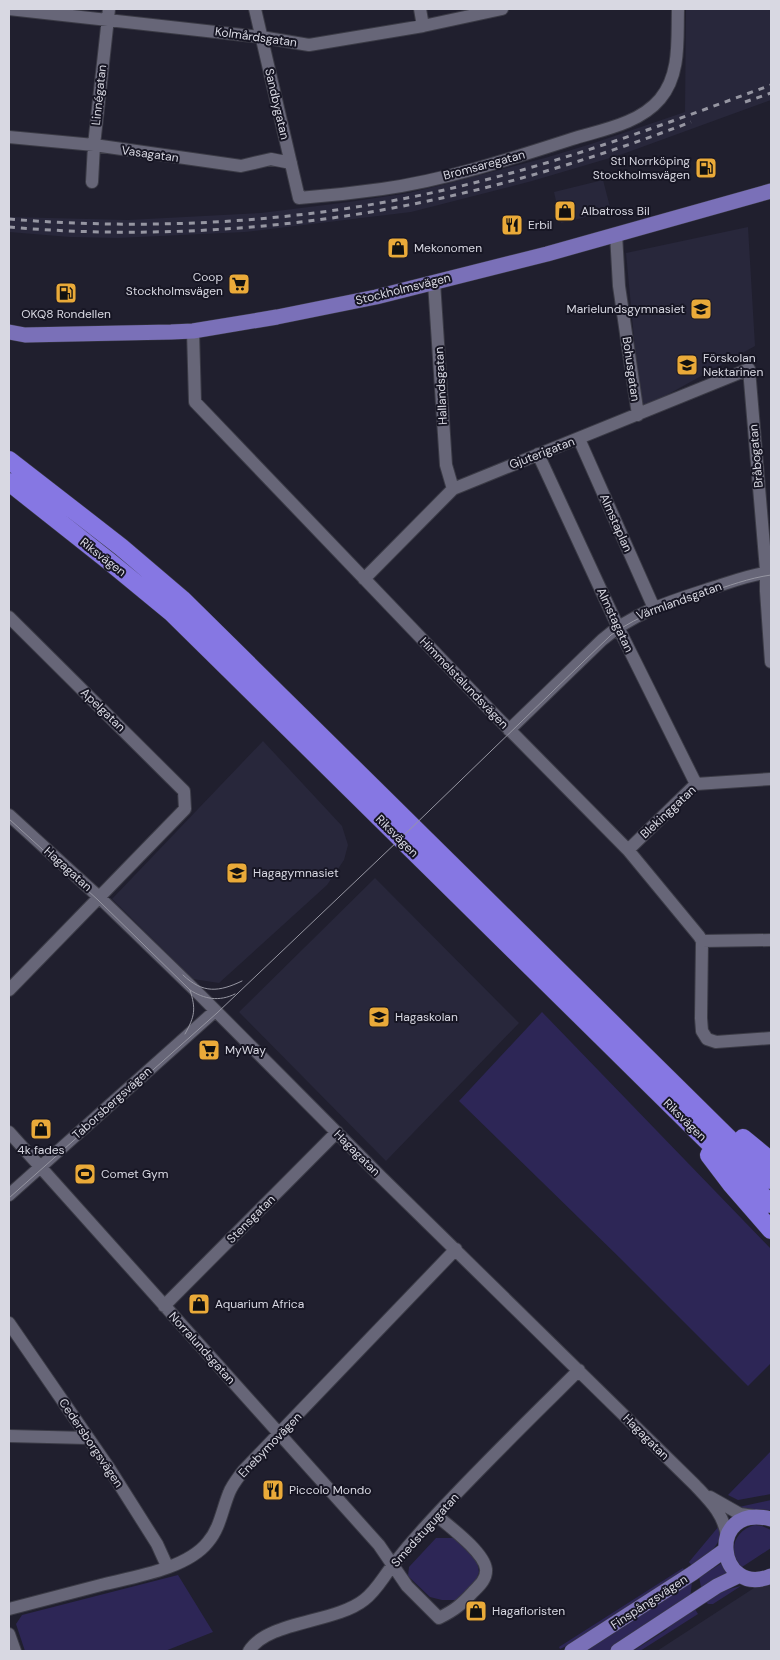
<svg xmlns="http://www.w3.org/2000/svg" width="780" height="1660" font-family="'DM Sans',sans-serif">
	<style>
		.built { fill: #28273b }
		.green { fill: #2d2656 }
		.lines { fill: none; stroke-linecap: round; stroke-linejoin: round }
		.minor-casing { stroke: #3b3b46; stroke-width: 14 }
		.major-casing { stroke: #3b3b46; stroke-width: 16 }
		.highway-casing { stroke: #3b3b46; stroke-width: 19 }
		.minor { stroke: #676678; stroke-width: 12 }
		.major { stroke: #7a70b8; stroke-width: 15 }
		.highway { stroke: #8677e3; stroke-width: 18 }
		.tram { stroke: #9696a2; stroke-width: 1 }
		.rail { stroke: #9696a2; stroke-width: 3; stroke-dasharray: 6 6; stroke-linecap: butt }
		.labels { text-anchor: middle; stroke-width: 4; stroke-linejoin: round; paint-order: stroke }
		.street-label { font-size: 12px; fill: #d8d8e2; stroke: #171624 }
		.poi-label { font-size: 12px; fill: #d8d8e2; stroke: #171624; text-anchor: start }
	</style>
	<rect width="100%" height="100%" fill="#201f2e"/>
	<path class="built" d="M 686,9 L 771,9 L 771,100 L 620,155 L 532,181 L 411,212 L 245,232 L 118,238 L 70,237 L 9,232 L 9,217 L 128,220 L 261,213 L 349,202 L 409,193 L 446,184 L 545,158 L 591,144 L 685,112 Z
		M 603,180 L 611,211 L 561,223 L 554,192 Z
		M 748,227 L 755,346 L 649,405 L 642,404 L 639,391 L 626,253 Z
		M 263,741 L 342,826 L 348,845 L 344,860 L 327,885 L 219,983 L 193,979 L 112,899 Z
		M 375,878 L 519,1023 L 386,1161 L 239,1012 Z
		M 771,1577 L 771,1651 L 657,1651 Z"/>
	<path class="green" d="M 542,1012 L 771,1249 L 771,1363 L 748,1386 L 622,1260 L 459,1101 Z
		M 771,1451 L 771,1494 L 738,1500 L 728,1495 Z
		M 771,1500 L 771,1510 L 746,1509 L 739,1507 Z
		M 755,1525 L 762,1526 L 771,1530 L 771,1548 L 742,1567 C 727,1552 734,1530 755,1525 Z
		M 719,1526 C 725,1545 705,1557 692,1566 L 689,1562 Z
		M 436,1538 L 455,1538 L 477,1561 L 479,1572 L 475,1583 L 456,1600 L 442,1600 L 430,1597 L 408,1576 L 409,1567 Z
		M 722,1563 L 730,1575 L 702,1592 L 699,1577 Z
		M 683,1568 L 685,1571 L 575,1642 L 560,1649 L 559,1647 Z
		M 178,1575 L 213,1632 L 165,1651 L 25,1651 L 16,1624 L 22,1615 Z
		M 692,1582 L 690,1599 L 609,1651 L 586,1651 Z
		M 741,1586 L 713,1604 L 708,1604 L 706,1602 L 725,1590 Z
		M 693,1606 L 698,1614 L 640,1651 L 633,1651 L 666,1630 L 677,1618 Z"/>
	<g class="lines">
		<g class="minor-casing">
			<path id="minor" d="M 9,9 L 261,37 L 309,45 L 423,26 L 502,9
				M 255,9 L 299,198 C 326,196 354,193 382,189 C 446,180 510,159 572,139 C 601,130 639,124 660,99 C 681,74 677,39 678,9
				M 420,9 L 423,26
				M 9,137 L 94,145 L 241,166 L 271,159 L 291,163
				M 92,182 L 94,145 L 109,9
				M 616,234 L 619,286 L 638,415
				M 434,282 L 446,465 L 453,489
				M 193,331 L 195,402 L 491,711 L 628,850 L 699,936 L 702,941 L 701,1018 L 702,1031 L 707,1039 L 716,1042 L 771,1038
				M 579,439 L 654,608
				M 538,454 L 619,629 L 696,784
				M 364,579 L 453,489 L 749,369 L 766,570 L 766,591 L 771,662
				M 9,617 L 184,791 L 185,809 L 9,990
				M 509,730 L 602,640 C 634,612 672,601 712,588 C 731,582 751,574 771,572
				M 9,815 L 100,898 L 201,996 L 380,1176 L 695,1485 C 710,1501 724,1514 727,1537
				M 628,850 L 696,784 L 771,779
				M 702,941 L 771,940
				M 9,1132 L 379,1545 L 407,1586 L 439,1618 C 455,1610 461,1605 473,1592 C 479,1586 487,1579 486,1569 C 484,1552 450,1527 436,1515
				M 9,1195 L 215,1011
				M 164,1306 L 337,1132
				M 9,1323 L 109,1468 L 157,1544 L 167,1566
				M 9,1436 L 87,1438
				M 710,1497 L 740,1514 L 754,1516
				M 9,1609 C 39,1601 70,1593 101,1585 C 133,1577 187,1569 208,1542 C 220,1528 222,1510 229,1493 C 232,1485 238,1478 243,1471 L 456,1249
				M 9,1634 L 15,1651
				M 249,1651 C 267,1621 335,1623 364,1600 C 377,1590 383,1577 393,1565 C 403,1552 414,1539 425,1527 C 474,1473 527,1422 579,1370"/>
		</g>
		<g class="major-casing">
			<path id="major" d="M 9,332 L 25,335 L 171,332 L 193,331 L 277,317 L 376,297 L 547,254 L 771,191
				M 771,1519 C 705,1502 717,1599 771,1576
				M 572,1651 L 693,1573 L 725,1550
				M 618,1651 L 717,1586 L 740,1575"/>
		</g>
		<g class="highway-casing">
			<path id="highway" d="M 9,460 L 121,547 L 182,599 L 771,1180
				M 9,482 L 110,562 L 172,613 L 771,1204
				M 743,1138 L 771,1161
				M 709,1155 L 731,1184 L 771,1230"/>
		</g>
		<use href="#minor" class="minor"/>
		<use href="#major" class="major"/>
		<use href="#highway" class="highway"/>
		<path class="tram" d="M 9,819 L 98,900 L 190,990 C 204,999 219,1002 235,994
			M 183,975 C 203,994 219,992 242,981
			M 185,1034 C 195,1016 196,1009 190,990
			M 9,1198 L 217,1013 L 400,839 L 611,635 C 640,614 673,604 707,593 C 728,586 749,578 771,575"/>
		<path class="rail" d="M 745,102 L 771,93
			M 9,219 C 166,232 328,221 481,181 C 580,156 676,120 771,85
			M 9,227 C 143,239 291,230 423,202 C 515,183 604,155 691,122"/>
	</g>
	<defs>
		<g id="fuel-square" transform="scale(1.125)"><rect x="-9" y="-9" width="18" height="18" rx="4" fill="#eaaa39" stroke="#171624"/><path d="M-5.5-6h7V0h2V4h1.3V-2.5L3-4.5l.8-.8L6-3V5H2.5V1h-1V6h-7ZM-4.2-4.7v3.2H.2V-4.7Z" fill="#111"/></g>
		<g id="shop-square" transform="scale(1.125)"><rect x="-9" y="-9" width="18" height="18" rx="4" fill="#eaaa39" stroke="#171624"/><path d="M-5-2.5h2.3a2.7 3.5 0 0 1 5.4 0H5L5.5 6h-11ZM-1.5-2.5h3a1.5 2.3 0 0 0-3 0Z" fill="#111"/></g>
		<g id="restaurant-square" transform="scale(1.125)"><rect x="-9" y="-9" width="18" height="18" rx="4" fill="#eaaa39" stroke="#171624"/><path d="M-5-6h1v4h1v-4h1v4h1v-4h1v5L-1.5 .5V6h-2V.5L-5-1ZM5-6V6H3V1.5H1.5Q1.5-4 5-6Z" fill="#111"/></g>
		<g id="supermarket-square" transform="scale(1.125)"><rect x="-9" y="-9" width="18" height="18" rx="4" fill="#eaaa39" stroke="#171624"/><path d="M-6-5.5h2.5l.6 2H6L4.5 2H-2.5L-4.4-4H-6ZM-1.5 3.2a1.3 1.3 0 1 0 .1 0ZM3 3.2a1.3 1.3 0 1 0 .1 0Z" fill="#111"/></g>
		<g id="school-square" transform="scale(1.125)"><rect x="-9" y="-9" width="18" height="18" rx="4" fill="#eaaa39" stroke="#171624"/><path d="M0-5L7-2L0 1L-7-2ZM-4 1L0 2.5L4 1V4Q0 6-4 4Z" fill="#111"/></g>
		<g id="stadium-square" transform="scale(1.125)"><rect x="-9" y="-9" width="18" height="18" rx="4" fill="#eaaa39" stroke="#171624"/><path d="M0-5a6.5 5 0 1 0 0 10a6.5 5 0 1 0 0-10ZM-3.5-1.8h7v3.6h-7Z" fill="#111"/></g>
	</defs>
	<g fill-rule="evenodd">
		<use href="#fuel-square" x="706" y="168"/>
		<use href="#shop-square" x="565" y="211"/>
		<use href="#restaurant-square" x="512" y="225"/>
		<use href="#shop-square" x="398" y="248"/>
		<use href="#supermarket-square" x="239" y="284"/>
		<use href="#fuel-square" x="66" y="293"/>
		<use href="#school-square" x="701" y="309"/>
		<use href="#school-square" x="687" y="365"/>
		<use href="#school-square" x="237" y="873"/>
		<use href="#school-square" x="379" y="1017"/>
		<use href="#supermarket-square" x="209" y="1050"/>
		<use href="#shop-square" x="41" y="1129"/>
		<use href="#stadium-square" x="85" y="1174"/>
		<use href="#shop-square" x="199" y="1304"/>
		<use href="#restaurant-square" x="273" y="1490"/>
		<use href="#shop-square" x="476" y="1611"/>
	</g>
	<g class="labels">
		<g class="street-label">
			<text transform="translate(256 37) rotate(8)" y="4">Kolmårdsgatan</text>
			<text transform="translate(99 95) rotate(-84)" y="4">Linnégatan</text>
			<text transform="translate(277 104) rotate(77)" y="4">Sandbygatan</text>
			<text transform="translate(150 154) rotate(8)" y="4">Vasagatan</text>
			<text transform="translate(484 165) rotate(-15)" y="4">Bromsaregatan</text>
			<text transform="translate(403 289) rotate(-14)" y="4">Stockholmsvägen</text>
			<text transform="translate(631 369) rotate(82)" y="4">Bohusgatan</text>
			<text transform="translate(441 386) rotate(-93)" y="4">Hallandsgatan</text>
			<text transform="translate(542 453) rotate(-21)" y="4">Gjuterigatan</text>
			<text transform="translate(756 456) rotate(-95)" y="4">Bråbogatan</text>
			<text transform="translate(616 523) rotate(66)" y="4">Almstaplan</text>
			<text transform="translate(103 557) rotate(38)" y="4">Riksvägen</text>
			<text transform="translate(679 601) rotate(-20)" y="4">Värmlandsgatan</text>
			<text transform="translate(615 620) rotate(65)" y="4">Almstagatan</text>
			<text transform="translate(464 683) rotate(46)" y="4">Himmelstalundsvägen</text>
			<text transform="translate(103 710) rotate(44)" y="4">Apelgatan</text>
			<text transform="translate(668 812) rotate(-43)" y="4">Blekinggatan</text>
			<text transform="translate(397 836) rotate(45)" y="4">Riksvägen</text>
			<text transform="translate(68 869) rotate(42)" y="4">Hagagatan</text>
			<text transform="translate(112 1103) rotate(-42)" y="4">Taborsbergsvägen</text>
			<text transform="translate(685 1120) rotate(44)" y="4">Riksvägen</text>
			<text transform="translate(357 1153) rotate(45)" y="4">Hagagatan</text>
			<text transform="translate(251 1219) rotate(-45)" y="4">Stensgatan</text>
			<text transform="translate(202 1348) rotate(48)" y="4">Norralundsgatan</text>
			<text transform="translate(646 1437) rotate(45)" y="4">Hagagatan</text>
			<text transform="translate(91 1443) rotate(56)" y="4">Cedersborgsvägen</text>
			<text transform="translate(270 1445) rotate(-46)" y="4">Enebymovägen</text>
			<text transform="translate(425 1530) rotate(-48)" y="4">Smedstugugatan</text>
			<text transform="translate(649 1602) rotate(-33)" y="4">Finspångsvägen</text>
		</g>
		<g class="poi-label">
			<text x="690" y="165" text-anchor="end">St1 Norrköping<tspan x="690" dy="14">Stockholmsvägen</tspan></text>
			<text x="581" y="215">Albatross Bil</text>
			<text x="528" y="229">Erbil</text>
			<text x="414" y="252">Mekonomen</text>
			<text x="223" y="281" text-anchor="end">Coop<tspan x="223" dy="14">Stockholmsvägen</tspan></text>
			<text x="685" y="313" text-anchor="end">Marielundsgymnasiet</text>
			<text x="66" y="318" text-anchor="middle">OKQ8 Rondellen</text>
			<text x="703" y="362">Förskolan<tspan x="703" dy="14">Nektarinen</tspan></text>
			<text x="253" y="877">Hagagymnasiet</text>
			<text x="395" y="1021">Hagaskolan</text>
			<text x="225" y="1054">MyWay</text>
			<text x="41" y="1154" text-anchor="middle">4k fades</text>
			<text x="101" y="1178">Comet Gym</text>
			<text x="215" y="1308">Aquarium Africa</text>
			<text x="289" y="1494">Piccolo Mondo</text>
			<text x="492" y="1615">Hagafloristen</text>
		</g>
	</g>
	<rect width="780" height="1660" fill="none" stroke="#d8d8e2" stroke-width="20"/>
</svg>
